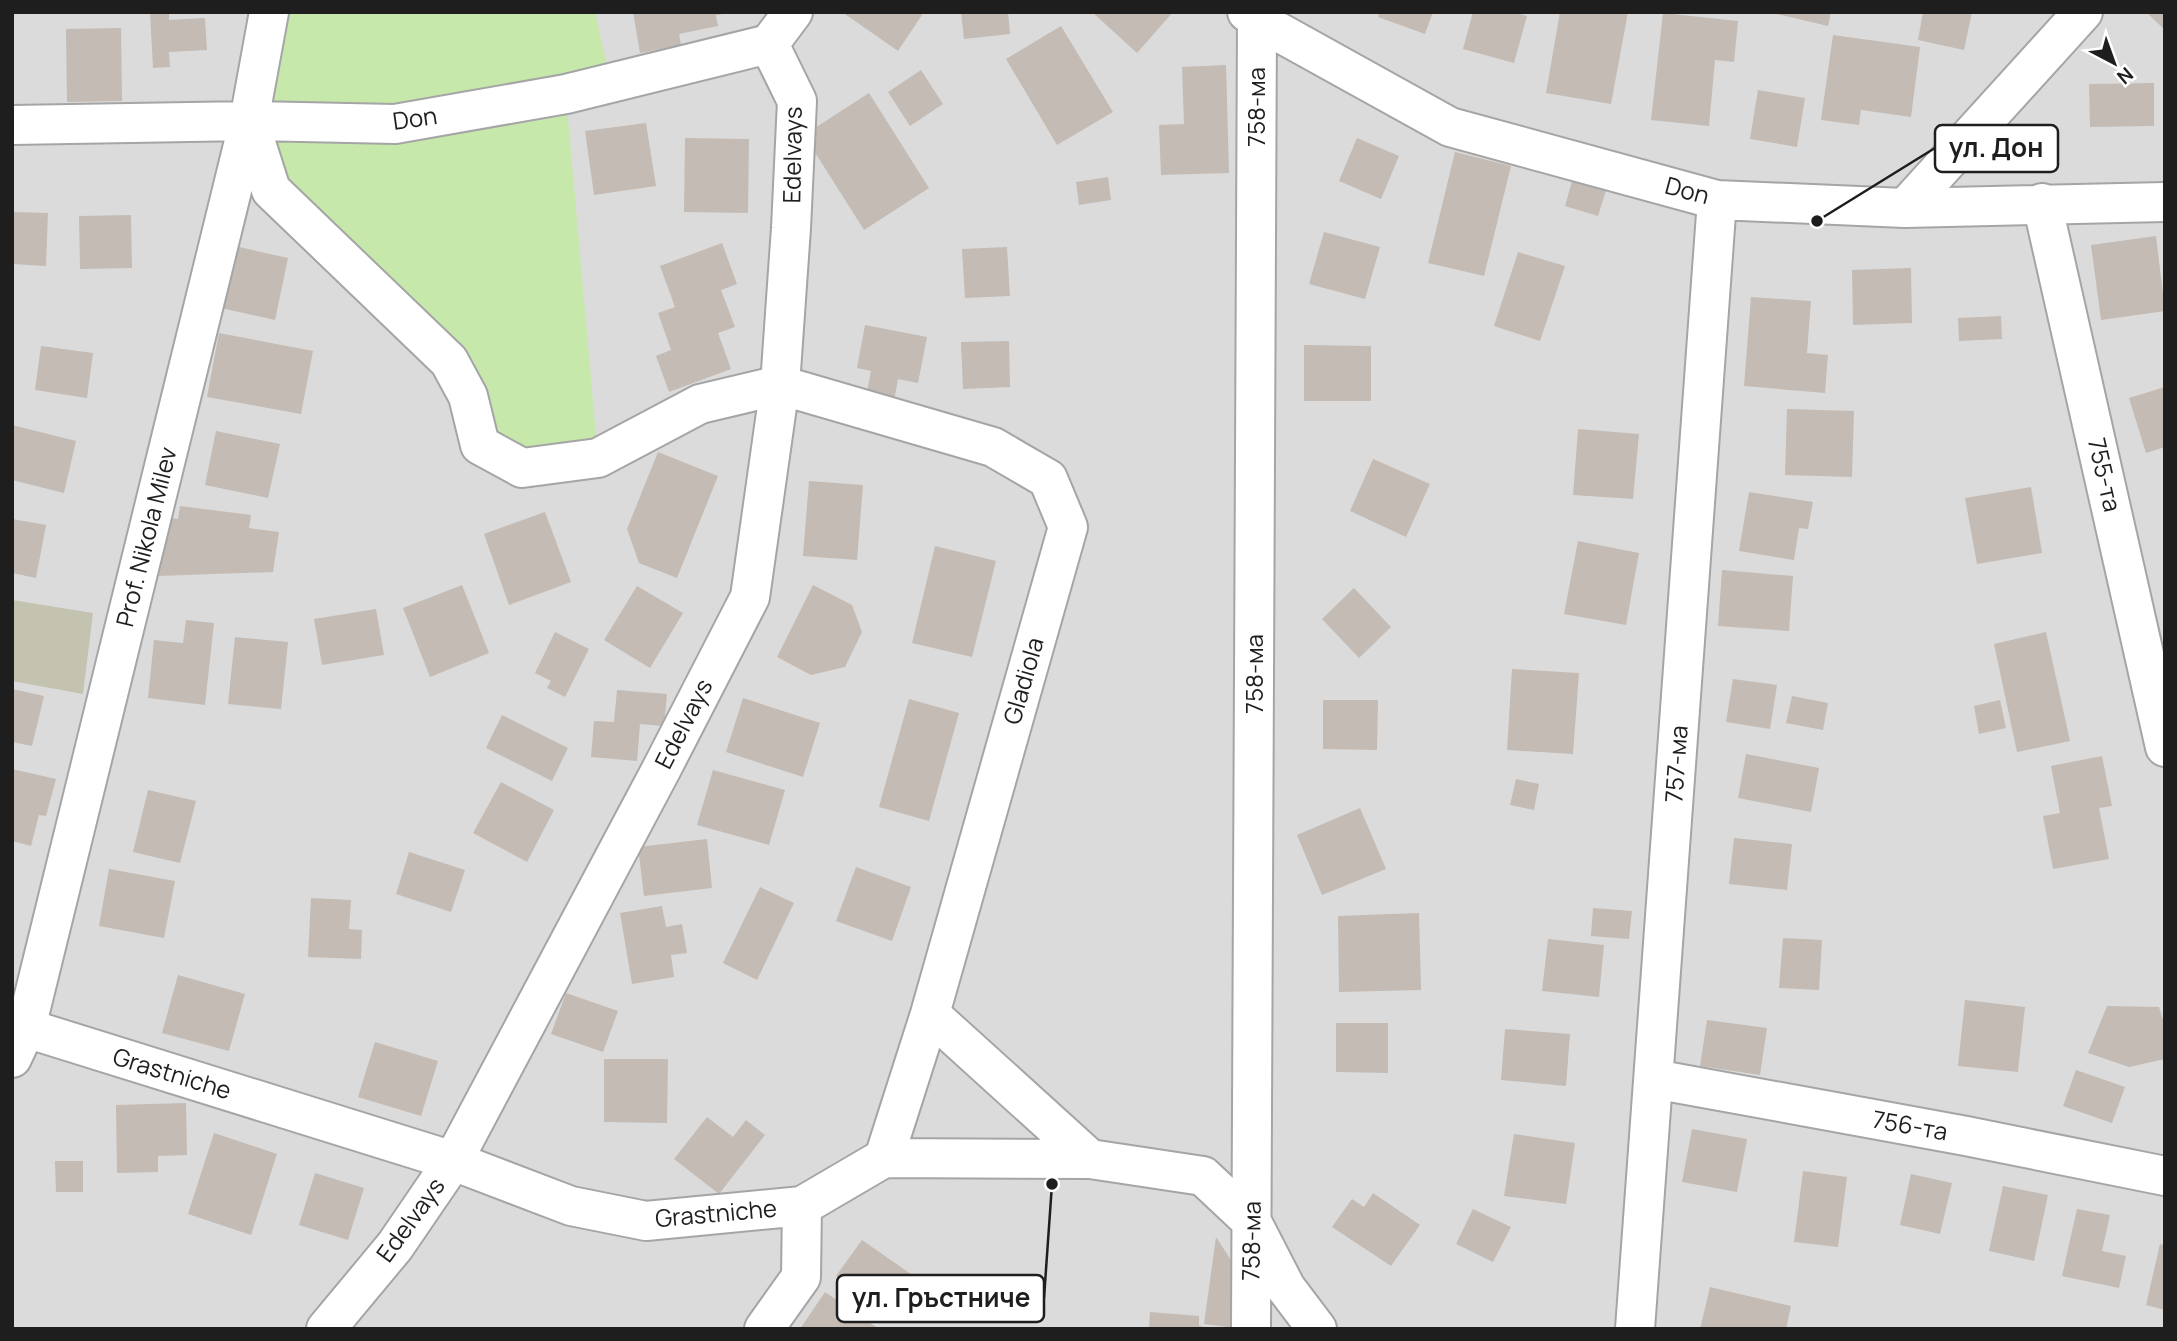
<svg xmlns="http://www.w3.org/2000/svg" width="2177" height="1341" font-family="Manrope,sans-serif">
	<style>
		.residential { fill: #dcdbdb }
		.construction { fill: #c3c3b0 }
		.grass { fill: #c7e8ab }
		.building { fill: #c3bbb4 }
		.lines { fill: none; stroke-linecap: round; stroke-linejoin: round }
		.minor-casing { stroke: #a5a5a5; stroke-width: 42 }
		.minor { stroke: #fff; stroke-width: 38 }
		.labels { text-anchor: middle; stroke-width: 7; stroke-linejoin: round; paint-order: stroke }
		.street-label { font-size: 24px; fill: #1e1e1e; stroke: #fff }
		.leader { fill: none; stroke: #1e1e1e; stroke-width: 2.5 }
		.callout-dot { fill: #1e1e1e; stroke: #fff; stroke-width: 2.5 }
		.callout { fill: #fff; stroke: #1e1e1e; stroke-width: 2.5 }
		.callout-label { font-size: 26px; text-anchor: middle; font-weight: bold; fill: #1e1e1e }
	</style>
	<rect width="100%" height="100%" fill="#efece4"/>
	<path class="residential" d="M 12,12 L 2165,12 L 2165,1329 L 12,1329 Z"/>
	<path class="construction" d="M 12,600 L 93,613 L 83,694 L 12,681 Z"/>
	<path class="grass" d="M 269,12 L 595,12 L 611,83 L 566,95 L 598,458 L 522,468 L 468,396 L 271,190 Z"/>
	<path class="building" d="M 150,12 L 169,12 L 169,20 L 205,18 L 207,50 L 169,52 L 170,67 L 153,68 Z
		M 633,12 L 723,12 L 723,14 L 716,15 L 718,26 L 679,34 L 681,45 L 640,53 Z
		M 842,12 L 924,12 L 898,51 Z
		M 961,12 L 1008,12 L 1010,34 L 964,39 Z
		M 1092,12 L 1173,12 L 1137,53 Z
		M 1379,12 L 1433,12 L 1425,34 L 1378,17 Z
		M 1473,12 L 1514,12 L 1527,16 L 1514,63 L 1463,49 Z
		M 1560,12 L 1628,12 L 1611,104 L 1546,93 Z
		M 1768,12 L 1831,12 L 1828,26 Z
		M 1923,12 L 1972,12 L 1964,50 L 1918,40 Z
		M 2146,12 L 2165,12 L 2165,30 Z
		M 1663,13 L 1738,21 L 1734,62 L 1715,60 L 1709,126 L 1651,120 Z
		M 1061,26 L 1113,112 L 1057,145 L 1006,59 Z
		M 121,28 L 122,101 L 67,102 L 66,29 Z
		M 1833,35 L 1920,47 L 1911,117 L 1861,110 L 1859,125 L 1821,120 Z
		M 1226,65 L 1229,173 L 1161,175 L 1159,125 L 1184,124 L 1182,67 Z
		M 921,70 L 943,104 L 910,126 L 888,92 Z
		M 2154,83 L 2154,126 L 2090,127 L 2089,84 Z
		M 1758,90 L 1805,98 L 1797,147 L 1750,139 Z
		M 869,93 L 929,188 L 864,230 L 804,135 Z
		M 646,123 L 656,186 L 594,195 L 585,131 Z
		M 685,138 L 749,139 L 748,213 L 684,212 Z
		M 1357,138 L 1399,156 L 1381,199 L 1339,181 Z
		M 1455,152 L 1511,166 L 1484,276 L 1428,263 Z
		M 1574,174 L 1608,184 L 1598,216 L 1565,206 Z
		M 1108,177 L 1111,200 L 1079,205 L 1076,182 Z
		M 12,212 L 48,213 L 46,266 L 12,264 Z
		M 131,215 L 132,268 L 80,269 L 79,216 Z
		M 1324,232 L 1380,247 L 1365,299 L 1309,284 Z
		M 2156,236 L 2165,311 L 2101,320 L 2091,245 Z
		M 722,243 L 737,284 L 721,290 L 735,327 L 718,333 L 731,369 L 669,392 L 656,356 L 671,350 L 658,313 L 675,307 L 660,266 Z
		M 230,245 L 288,258 L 275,320 L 216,307 Z
		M 1007,247 L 1010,296 L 965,298 L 962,249 Z
		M 1518,252 L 1565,266 L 1540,341 L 1494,326 Z
		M 1911,268 L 1912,323 L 1853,325 L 1852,270 Z
		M 1751,297 L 1811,301 L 1807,353 L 1828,355 L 1825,393 L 1744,386 Z
		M 2001,316 L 2002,339 L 1959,341 L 1958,318 Z
		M 865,325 L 927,337 L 918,383 L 898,379 L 892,412 L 864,406 L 871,371 L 857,368 Z
		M 219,333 L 313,351 L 301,414 L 207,397 Z
		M 1009,341 L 1010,387 L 963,389 L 961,342 Z
		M 1304,345 L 1371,346 L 1371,401 L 1304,401 Z
		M 41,346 L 93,353 L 87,398 L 35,390 Z
		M 2165,387 L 2165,447 L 2146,453 L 2129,398 Z
		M 1787,409 L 1854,411 L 1852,477 L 1785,475 Z
		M 12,425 L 76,441 L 64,493 L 12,480 Z
		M 1578,429 L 1639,434 L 1633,499 L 1573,495 Z
		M 216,431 L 280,444 L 268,498 L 205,485 Z
		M 658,452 L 718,476 L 677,578 L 639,563 L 627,529 Z
		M 1373,459 L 1430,484 L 1406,537 L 1350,511 Z
		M 809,481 L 863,485 L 857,560 L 803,556 Z
		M 2031,487 L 2042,553 L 1977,564 L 1965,498 Z
		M 1749,492 L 1813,502 L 1808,529 L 1799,528 L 1794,560 L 1739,551 Z
		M 180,506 L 251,515 L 249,528 L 279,532 L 273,572 L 158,576 L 166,517 L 178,519 Z
		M 545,512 L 571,582 L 509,605 L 484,534 Z
		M 12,519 L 46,525 L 36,578 L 12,573 Z
		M 1578,541 L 1639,553 L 1626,625 L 1564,614 Z
		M 935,546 L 996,561 L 972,657 L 912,643 Z
		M 1722,570 L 1793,576 L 1789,631 L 1718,626 Z
		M 462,585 L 489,653 L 430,677 L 403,608 Z
		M 813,585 L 852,605 L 862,632 L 845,667 L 811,675 L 777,657 Z
		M 637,586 L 683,613 L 650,668 L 604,640 Z
		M 1354,588 L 1391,627 L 1359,658 L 1322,619 Z
		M 376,609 L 384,655 L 322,665 L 314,619 Z
		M 186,620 L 214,623 L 205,705 L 148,698 L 154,640 L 183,643 Z
		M 555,632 L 589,649 L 565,697 L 547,688 L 551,681 L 535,673 Z
		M 2046,632 L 2070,741 L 2017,752 L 1994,644 Z
		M 235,637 L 288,642 L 281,709 L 228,704 Z
		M 1512,669 L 1579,673 L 1573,754 L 1507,750 Z
		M 1733,679 L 1777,685 L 1770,729 L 1726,722 Z
		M 12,689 L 44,696 L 32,746 L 12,742 Z
		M 617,690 L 667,694 L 664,726 L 640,724 L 637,761 L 591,757 L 594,721 L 614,722 Z
		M 1792,696 L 1828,703 L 1823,730 L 1786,723 Z
		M 743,698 L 820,723 L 803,777 L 726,752 Z
		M 909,699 L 959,713 L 929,821 L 879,807 Z
		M 1323,700 L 1378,700 L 1377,750 L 1323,749 Z
		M 2000,700 L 2006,728 L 1979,734 L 1974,706 Z
		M 502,715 L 568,748 L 552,781 L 486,748 Z
		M 1746,754 L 1819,768 L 1811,812 L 1738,798 Z
		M 2102,756 L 2112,806 L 2099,808 L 2109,859 L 2053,869 L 2043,816 L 2060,813 L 2051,766 Z
		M 12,769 L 56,779 L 46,816 L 39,815 L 31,846 L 12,841 Z
		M 713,770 L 785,790 L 769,845 L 697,825 Z
		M 1516,779 L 1539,784 L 1534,810 L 1510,805 Z
		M 501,782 L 554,810 L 527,862 L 473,833 Z
		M 148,790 L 196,801 L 180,863 L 133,852 Z
		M 1360,808 L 1386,869 L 1322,895 L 1297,835 Z
		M 1734,838 L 1792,844 L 1787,890 L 1729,884 Z
		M 707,839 L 712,888 L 644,896 L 638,847 Z
		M 409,852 L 465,870 L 451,912 L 396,894 Z
		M 856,867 L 911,887 L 892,941 L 836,921 Z
		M 109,869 L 175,881 L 164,938 L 99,926 Z
		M 760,887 L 794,903 L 757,980 L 723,963 Z
		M 311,898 L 351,900 L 349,929 L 362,930 L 361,959 L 308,957 Z
		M 662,906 L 666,927 L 682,924 L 687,953 L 671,955 L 674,977 L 632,984 L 620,913 Z
		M 1593,908 L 1632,911 L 1629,939 L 1591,936 Z
		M 1419,913 L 1421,990 L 1339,992 L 1338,916 Z
		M 1783,938 L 1822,940 L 1819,990 L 1779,988 Z
		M 1548,939 L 1604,945 L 1599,997 L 1542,991 Z
		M 178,975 L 245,994 L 229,1051 L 162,1033 Z
		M 566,993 L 618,1011 L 603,1052 L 551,1034 Z
		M 1965,1000 L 2025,1007 L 2018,1072 L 1958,1066 Z
		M 2107,1006 L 2159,1007 L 2165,1026 L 2165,1059 L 2129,1067 L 2088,1053 Z
		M 1707,1020 L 1767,1028 L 1760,1075 L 1700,1066 Z
		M 1336,1023 L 1388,1023 L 1388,1073 L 1336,1072 Z
		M 1505,1029 L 1570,1034 L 1566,1086 L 1501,1080 Z
		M 375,1042 L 438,1061 L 421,1116 L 358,1097 Z
		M 604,1059 L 668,1059 L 667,1123 L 604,1122 Z
		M 2076,1070 L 2125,1087 L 2112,1123 L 2063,1106 Z
		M 186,1103 L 187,1155 L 158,1156 L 158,1172 L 117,1173 L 116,1105 Z
		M 707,1117 L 733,1137 L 746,1120 L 765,1135 L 719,1194 L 674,1159 Z
		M 1692,1129 L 1747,1139 L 1737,1192 L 1682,1182 Z
		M 214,1133 L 277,1154 L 251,1235 L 188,1214 Z
		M 1514,1134 L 1575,1143 L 1566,1204 L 1504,1196 Z
		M 55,1161 L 83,1161 L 83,1192 L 56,1192 Z
		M 1803,1171 L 1847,1177 L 1838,1247 L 1794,1242 Z
		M 315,1173 L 364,1188 L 348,1240 L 299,1225 Z
		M 1911,1174 L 1952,1183 L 1940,1234 L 1900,1225 Z
		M 2003,1186 L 2048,1195 L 2034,1261 L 1989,1251 Z
		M 1373,1193 L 1420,1225 L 1391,1266 L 1332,1227 L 1352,1199 L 1364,1207 Z
		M 1473,1209 L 1511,1227 L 1493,1262 L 1456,1244 Z
		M 2077,1209 L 2110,1215 L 2102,1251 L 2126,1256 L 2119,1288 L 2062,1276 Z
		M 1216,1237 L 1242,1277 L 1235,1328 L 1204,1324 Z
		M 862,1240 L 921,1281 L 895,1317 L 836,1276 Z
		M 2160,1244 L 2165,1245 L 2165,1310 L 2146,1305 Z
		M 1710,1287 L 1791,1306 L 1786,1329 L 1700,1329 Z
		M 825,1292 L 879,1329 L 800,1329 Z
		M 1150,1312 L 1199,1316 L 1199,1326 L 1205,1327 L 1205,1329 L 1149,1329 Z"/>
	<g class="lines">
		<g class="minor-casing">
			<path id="minor" d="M 1247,12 L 1257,20 L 1450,127 L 1717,200 L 1905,208 L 2165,202
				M 249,121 L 271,190 L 449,361 L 468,396 L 480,445 L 522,468 L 598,458 L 700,404 L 780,385 L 993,447 L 1048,479 L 1068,527 L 930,1014 L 884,1158
				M 12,125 L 249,121 L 395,124 L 566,94 L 769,44 L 793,12
				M 2042,203 L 2165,747
				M 1905,208 L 2083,12
				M 930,1014 L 1090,1159
				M 12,1020 L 26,1028 L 453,1161 L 571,1206 L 646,1221 L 802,1206 L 884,1158 L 1090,1159 L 1203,1176 L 1252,1222 L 1286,1288 L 1317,1329
				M 12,1058 L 26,1028 L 249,121 L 269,12
				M 1654,1079 L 1966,1136 L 2165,1176
				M 326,1329 L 395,1246 L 453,1161 L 662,768 L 750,597 L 780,385 L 791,228 L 797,101 L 769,44
				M 764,1329 L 801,1277 L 802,1206
				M 1251,1329 L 1257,20
				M 1635,1329 L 1717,200"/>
		</g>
		<use href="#minor" class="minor"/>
	</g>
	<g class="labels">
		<g class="street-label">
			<text transform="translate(1257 107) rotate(-90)" y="8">758-ма</text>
			<text transform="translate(415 119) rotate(-8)" y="8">Don</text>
			<text transform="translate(793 155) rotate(-89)" y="8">Edelvays</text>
			<text transform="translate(1687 191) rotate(15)" y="8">Don</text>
			<text transform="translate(2104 475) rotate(77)" y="8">755-та</text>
			<text transform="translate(147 537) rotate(-76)" y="8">Prof. Nikola Milev</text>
			<text transform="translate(1255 674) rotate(-90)" y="8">758-ма</text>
			<text transform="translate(1024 681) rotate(-74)" y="8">Gladiola</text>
			<text transform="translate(684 724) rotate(-63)" y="8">Edelvays</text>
			<text transform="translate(1677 764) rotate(-86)" y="8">757-ма</text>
			<text transform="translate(172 1074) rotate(17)" y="8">Grastniche</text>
			<text transform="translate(1910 1126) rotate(10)" y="8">756-та</text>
			<text transform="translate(716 1214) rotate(-5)" y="8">Grastniche</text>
			<text transform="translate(411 1220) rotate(-54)" y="8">Edelvays</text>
			<text transform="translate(1252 1241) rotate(-89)" y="8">758-ма</text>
		</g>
	</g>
	<path class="leader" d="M1817 221L1935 148M1052 1184L1044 1298"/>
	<g class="callout-dot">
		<circle cx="1817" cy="221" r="7"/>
		<circle cx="1052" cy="1184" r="7"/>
	</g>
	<g class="callout">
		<rect x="1935" y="125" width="123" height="47" rx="7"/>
		<rect x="837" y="1275" width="207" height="47" rx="7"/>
	</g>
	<g class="callout-label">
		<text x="1996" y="157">ул. Дон</text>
		<text x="941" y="1307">ул. Гръстниче</text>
	</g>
	<rect width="2177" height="1341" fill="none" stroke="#1e1e1e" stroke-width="28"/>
	<g transform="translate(2114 63) rotate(139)" stroke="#ffffff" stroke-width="5" paint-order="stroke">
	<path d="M0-5L12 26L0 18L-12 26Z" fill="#1e1e1e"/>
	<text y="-10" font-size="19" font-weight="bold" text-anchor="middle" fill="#1e1e1e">N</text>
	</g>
</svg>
